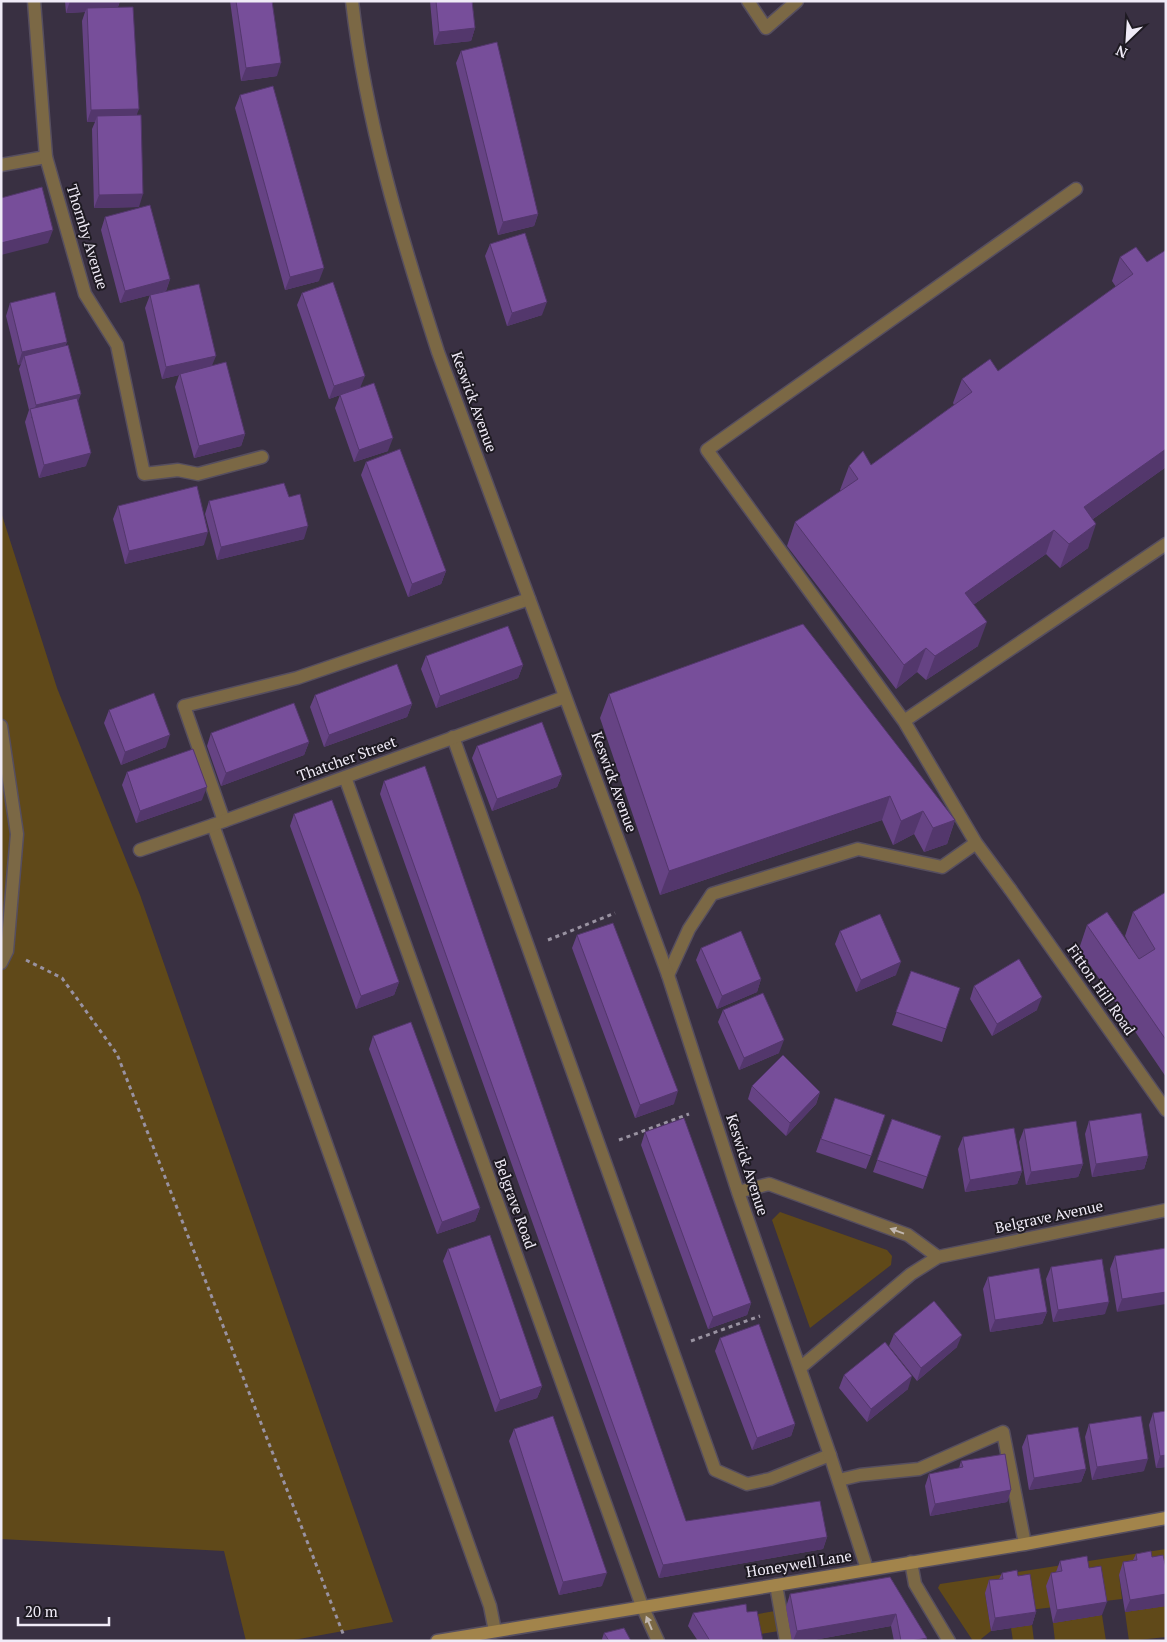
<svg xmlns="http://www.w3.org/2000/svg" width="1167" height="1642" font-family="'PT Serif',serif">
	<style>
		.green { fill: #604919 }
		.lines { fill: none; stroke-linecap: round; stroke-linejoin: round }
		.lane-casing { stroke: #564e5f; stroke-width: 15 }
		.street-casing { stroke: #564e5f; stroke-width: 15 }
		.secondary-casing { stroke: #564e5f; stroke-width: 15 }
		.path { stroke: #9992a1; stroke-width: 3; stroke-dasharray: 4 4; stroke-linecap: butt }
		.lane { stroke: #7b6845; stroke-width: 12 }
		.street { stroke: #7b6845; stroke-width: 12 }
		.secondary { stroke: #a2844b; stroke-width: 12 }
		.wall { fill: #664384 }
		.shaded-wall { fill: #53376c }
		.building { fill: #774e9a; stroke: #53376c }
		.oneway { fill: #c1b7b0 }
		.labels { text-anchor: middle; stroke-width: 4; stroke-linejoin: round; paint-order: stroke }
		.street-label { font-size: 15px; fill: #f0ebf7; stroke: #1e1a22 }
	</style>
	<rect width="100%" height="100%" fill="#393042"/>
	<path class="green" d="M 1,512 L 57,688 L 140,895 L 393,1622 L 288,1641 L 246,1641 L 224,1551 L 1,1539 Z
		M 780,1212 L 887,1250 L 892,1256 L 891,1265 L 810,1328 L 772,1220 Z
		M 1166,1549 L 1166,1574 L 1119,1575 L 1122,1599 L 1029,1610 L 998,1591 L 985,1593 L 991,1631 L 981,1639 L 982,1641 L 973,1641 L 938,1588 L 940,1584 Z
		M 1166,1606 L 1166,1637 L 1129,1641 L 1125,1612 Z
		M 775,1611 L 779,1631 L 755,1635 L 741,1617 Z
		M 1102,1615 L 1106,1641 L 1055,1641 L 1053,1623 Z
		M 1032,1625 L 1034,1641 L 1013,1641 L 1011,1628 Z"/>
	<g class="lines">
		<g class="lane-casing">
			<path id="lane" d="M 1,165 L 46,157
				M 904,721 L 1166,544
				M 1,726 L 17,834 L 7,951 L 1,963
				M 453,737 L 715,1470 L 747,1484 L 770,1479 L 830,1455
				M 224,821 L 184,706 L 297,678 L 529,599
				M 213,825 L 490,1606 L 495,1631
				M 1010,889 L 976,843 L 904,721 L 707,450 L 1076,189
				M 668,975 L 689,929 L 712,894 L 858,849 L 942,867 L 976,843
				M 839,1480 L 860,1475 L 919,1469 L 1003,1432 L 1025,1544
				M 776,1585 L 786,1641"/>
		</g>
		<g class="street-casing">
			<path id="street" d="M 34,1 L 46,157 L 85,294 L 117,345 L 144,474 L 178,470 L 198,474 L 262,457
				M 352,1 C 366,122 401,237 438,352 L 668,975 L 738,1192 L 830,1455 L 867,1569
				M 748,1 L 766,28 L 797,1
				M 345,777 L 642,1606 L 658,1641
				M 140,850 L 213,825 L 565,697
				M 1010,889 L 1166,1110
				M 738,1192 L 769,1184 L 908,1235 L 938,1257
				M 800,1368 L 911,1274 L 938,1257 L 1166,1210
				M 911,1562 L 915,1584 L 949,1641"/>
		</g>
		<g class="secondary-casing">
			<path id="secondary" d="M 437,1641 L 1025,1544 L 1166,1518"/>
		</g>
		<path class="path" d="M 548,940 L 615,913
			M 26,960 L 62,978 L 117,1054 L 344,1636
			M 619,1140 L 689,1114
			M 691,1341 L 760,1316"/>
		<use href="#lane" class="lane"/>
		<use href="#street" class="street"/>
		<use href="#secondary" class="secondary"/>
	</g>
	<path class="wall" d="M 65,1 L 120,1 L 118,7 L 137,115 L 139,207 L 94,208 L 92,129 L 95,122 L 87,122 L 82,21 L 85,12 L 66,13 Z
		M 230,1 L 272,1 L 277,76 L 241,81 Z
		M 430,1 L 472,1 L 475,28 L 471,41 L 434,45 Z
		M 461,51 L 538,214 L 534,226 L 498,235 L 456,63 Z
		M 240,95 L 319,281 L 285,290 L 235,108 Z
		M 105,217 L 170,279 L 166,291 L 212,365 L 245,434 L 241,446 L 194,458 L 175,387 L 179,375 L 162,379 L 145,308 L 150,295 L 120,303 L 101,230 Z
		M 490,244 L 542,315 L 507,326 L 485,256 Z
		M 1166,250 L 1166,467 L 1093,519 L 1088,548 L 1060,568 L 1046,554 L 973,605 L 978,646 L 926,680 L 917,672 L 896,689 L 787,546 L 795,522 L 841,491 L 840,490 L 849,466 L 871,465 L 954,405 L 953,403 L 962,379 L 998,371 L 1116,287 L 1112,281 L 1120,257 L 1147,262 Z
		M 302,293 L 361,388 L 388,451 L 354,462 L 335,408 L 340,395 L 329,399 L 297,305 Z
		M 10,303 L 67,342 L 65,346 L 78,402 L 86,466 L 39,478 L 25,422 L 29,410 L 19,369 L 21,364 L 18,365 L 6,316 Z
		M 366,462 L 446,571 L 441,584 L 408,597 L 361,475 Z
		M 289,497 L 304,539 L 217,560 L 205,514 L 209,501 Z
		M 118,506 L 204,545 L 125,564 L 113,519 Z
		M 426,656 L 523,665 L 518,678 L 436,708 L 421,669 Z
		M 609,694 L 955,820 L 947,844 L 924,852 L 914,834 L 893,845 L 882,820 L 660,895 L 600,718 Z
		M 315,695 L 412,704 L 407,717 L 324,747 L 310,707 Z
		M 109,710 L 166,747 L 121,765 L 104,723 Z
		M 211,733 L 309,742 L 304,755 L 221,786 L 207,746 Z
		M 477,746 L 562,775 L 557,787 L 492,811 L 472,758 Z
		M 127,772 L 202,800 L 136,823 L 122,785 Z
		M 384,781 L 686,1521 L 827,1537 L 823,1549 L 659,1578 L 380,794 Z
		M 294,814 L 399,982 L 394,995 L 356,1009 L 290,826 Z
		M 1166,892 L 1166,1077 L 1079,949 L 1087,925 L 1132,949 L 1125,936 L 1133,912 Z
		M 840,931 L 896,975 L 856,992 L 835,944 Z
		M 577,935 L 674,1104 L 635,1118 L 572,948 Z
		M 701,948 L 761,979 L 757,992 L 717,1009 L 696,960 Z
		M 911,971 L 946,1029 L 942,1042 L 892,1025 Z
		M 974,986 L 1037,1010 L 992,1036 L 970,999 Z
		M 723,1010 L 779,1053 L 739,1070 L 718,1022 Z
		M 373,1036 L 480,1208 L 475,1221 L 437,1234 L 369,1049 Z
		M 752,1086 L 820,1092 L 816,1104 L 786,1136 L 748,1099 Z
		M 835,1098 L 871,1156 L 866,1169 L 816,1152 Z
		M 892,1119 L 927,1177 L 923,1189 L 873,1172 Z
		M 1089,1121 L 1148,1156 L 1144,1169 L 1092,1177 L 1085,1134 Z
		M 1024,1129 L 1083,1164 L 1078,1177 L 1026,1185 L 1019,1142 Z
		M 645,1132 L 751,1303 L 747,1315 L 708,1329 L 641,1145 Z
		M 963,1137 L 1022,1171 L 1017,1184 L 965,1192 L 958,1149 Z
		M 1166,1248 L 1117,1312 L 1110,1269 L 1115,1256 Z
		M 448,1249 L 542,1386 L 537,1398 L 495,1412 L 443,1261 Z
		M 1051,1267 L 1105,1314 L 1053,1322 L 1046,1279 Z
		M 988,1277 L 1047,1312 L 1042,1324 L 990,1332 L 983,1289 Z
		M 894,1334 L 957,1347 L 917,1381 L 889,1346 Z
		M 720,1338 L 795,1424 L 791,1436 L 752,1450 L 715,1351 Z
		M 844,1375 L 908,1389 L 867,1422 L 839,1388 Z
		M 1166,1411 L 1166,1467 L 1156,1468 L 1149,1425 L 1153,1413 Z
		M 1089,1424 L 1144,1471 L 1092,1480 L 1085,1437 Z
		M 514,1429 L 602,1586 L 559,1595 L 509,1441 Z
		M 1027,1435 L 1086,1469 L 1081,1482 L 1029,1490 L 1022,1447 Z
		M 961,1461 L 1011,1490 L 1007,1502 L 930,1516 L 925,1486 L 929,1474 L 959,1468 Z
		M 1136,1554 L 1152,1557 L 1166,1606 L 1125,1612 L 1119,1575 L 1123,1562 L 1133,1560 Z
		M 1060,1561 L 1089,1568 L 1102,1615 L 1053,1623 L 1046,1586 L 1051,1573 L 1056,1572 Z
		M 1002,1573 L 1018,1576 L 1036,1612 L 1032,1625 L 991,1631 L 985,1593 L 989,1580 L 999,1579 Z
		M 890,1577 L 927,1638 L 926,1641 L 894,1641 L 891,1626 L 808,1641 L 792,1641 L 786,1607 L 790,1594 Z
		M 747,1612 L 763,1641 L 698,1641 L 688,1626 L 693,1613 Z
		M 604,1633 L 631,1641 L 603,1641 L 602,1639 Z"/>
	<path class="shaded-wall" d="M 70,1 L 120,1 L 116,12 L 87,8 L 85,12 L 66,13 Z
		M 475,28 L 471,41 L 434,45 L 439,32 Z
		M 281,63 L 277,76 L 241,81 L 246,68 Z
		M 139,109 L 134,122 L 97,116 L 95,122 L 87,122 L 91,110 Z
		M 143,194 L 139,207 L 94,208 L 99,195 Z
		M 538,214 L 534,226 L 498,235 L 503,222 Z
		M 53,230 L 48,243 L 1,255 L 1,243 Z
		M 324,268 L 319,281 L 285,290 L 290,277 Z
		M 170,279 L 166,291 L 120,303 L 125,291 Z
		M 547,302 L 542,315 L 507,326 L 512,313 Z
		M 67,342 L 62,354 L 24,356 L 21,364 L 18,365 L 22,352 Z
		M 216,356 L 211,368 L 162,379 L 166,367 Z
		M 365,376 L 360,388 L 329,399 L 334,386 Z
		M 81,394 L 76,407 L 31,418 L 36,405 Z
		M 245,434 L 241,446 L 194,458 L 199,446 Z
		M 393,438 L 388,451 L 354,462 L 359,450 Z
		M 1166,449 L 1166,467 L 1076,531 L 1084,507 Z
		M 91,453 L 86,466 L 39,478 L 44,465 Z
		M 1096,524 L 1088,548 L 1060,568 L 1069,544 Z
		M 308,526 L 304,539 L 217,560 L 221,547 Z
		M 1054,530 L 1046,554 L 956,617 L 965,593 Z
		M 208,532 L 204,545 L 125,564 L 129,551 Z
		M 446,571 L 441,584 L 408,597 L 412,584 Z
		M 987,622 L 978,646 L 926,680 L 935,656 Z
		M 926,648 L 917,672 L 896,689 L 904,665 Z
		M 523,665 L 518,678 L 436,708 L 440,696 Z
		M 412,704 L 407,717 L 324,747 L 329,735 Z
		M 170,735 L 166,747 L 121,765 L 125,752 Z
		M 309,742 L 304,755 L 221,786 L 226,773 Z
		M 562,775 L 557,787 L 492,811 L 497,799 Z
		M 207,787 L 202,800 L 136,823 L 140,811 Z
		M 890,796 L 882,820 L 660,895 L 669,871 Z
		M 923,811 L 914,834 L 893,845 L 901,821 Z
		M 955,820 L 947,844 L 924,852 L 933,828 Z
		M 901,962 L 896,975 L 856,992 L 861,980 Z
		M 761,979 L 757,992 L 717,1009 L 722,996 Z
		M 399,982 L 394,995 L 356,1009 L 361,996 Z
		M 1042,997 L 1037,1010 L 992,1036 L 997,1024 Z
		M 784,1040 L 779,1053 L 739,1070 L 744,1058 Z
		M 678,1091 L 674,1104 L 635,1118 L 640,1105 Z
		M 820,1092 L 816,1104 L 786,1136 L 790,1123 Z
		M 1148,1156 L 1144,1169 L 1092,1177 L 1096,1164 Z
		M 1083,1164 L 1078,1177 L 1026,1185 L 1031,1172 Z
		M 1022,1171 L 1017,1184 L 965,1192 L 970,1180 Z
		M 480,1208 L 475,1221 L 437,1234 L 442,1222 Z
		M 1166,1292 L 1166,1304 L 1117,1312 L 1122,1299 Z
		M 1109,1302 L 1105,1314 L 1053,1322 L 1058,1310 Z
		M 751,1303 L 747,1315 L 708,1329 L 713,1317 Z
		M 1047,1312 L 1042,1324 L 990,1332 L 995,1320 Z
		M 962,1335 L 957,1347 L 917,1381 L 921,1368 Z
		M 912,1376 L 908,1389 L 867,1422 L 871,1409 Z
		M 542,1386 L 537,1398 L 495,1412 L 500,1400 Z
		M 795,1424 L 791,1436 L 752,1450 L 757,1438 Z
		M 1166,1455 L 1166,1467 L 1156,1468 L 1160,1456 Z
		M 1148,1459 L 1144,1471 L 1092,1480 L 1097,1467 Z
		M 1086,1469 L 1081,1482 L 1029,1490 L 1034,1478 Z
		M 1011,1490 L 1007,1502 L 930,1516 L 935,1504 Z
		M 827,1537 L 823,1549 L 659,1578 L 663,1565 Z
		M 607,1573 L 602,1586 L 559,1595 L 563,1582 Z
		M 1166,1594 L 1166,1606 L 1125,1612 L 1130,1600 Z
		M 1107,1602 L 1102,1615 L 1053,1623 L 1057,1610 Z
		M 1036,1612 L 1032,1625 L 991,1631 L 995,1618 Z
		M 896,1614 L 891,1626 L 808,1641 L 793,1641 L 797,1631 Z
		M 927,1638 L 926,1641 L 911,1641 Z"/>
	<path class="building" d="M 236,1 L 272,1 L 281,63 L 246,68 Z
		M 436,1 L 472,1 L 475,28 L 439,32 Z
		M 133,7 L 139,109 L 91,110 L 87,8 Z
		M 497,42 L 538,214 L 503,222 L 461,51 Z
		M 273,86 L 324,268 L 290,277 L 240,95 Z
		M 141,115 L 143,194 L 99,195 L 97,116 Z
		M 42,187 L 53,230 L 1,243 L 1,198 Z
		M 150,205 L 170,279 L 125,291 L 105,217 Z
		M 525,233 L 547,302 L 512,313 L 490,244 Z
		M 1136,247 L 1147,262 L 1166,250 L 1166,449 L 1084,507 L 1096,524 L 1069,544 L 1054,530 L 965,593 L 987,622 L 935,656 L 926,648 L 904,665 L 795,522 L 858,479 L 849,466 L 863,451 L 871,465 L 972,392 L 962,379 L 990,359 L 998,371 L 1133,274 L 1120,257 Z
		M 333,282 L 365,376 L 334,386 L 302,293 Z
		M 199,284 L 216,356 L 166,367 L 150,295 Z
		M 55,292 L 67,342 L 22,352 L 10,303 Z
		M 68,345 L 81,394 L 36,405 L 24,356 Z
		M 226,362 L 245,434 L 199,446 L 180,374 Z
		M 374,383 L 393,438 L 359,450 L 340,395 Z
		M 77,398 L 91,453 L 44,465 L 30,409 Z
		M 400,449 L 446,571 L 412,584 L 366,462 Z
		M 284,483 L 289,497 L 300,494 L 308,526 L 221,547 L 209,501 Z
		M 197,486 L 208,532 L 129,551 L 118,506 Z
		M 803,624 L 955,820 L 933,828 L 923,811 L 901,821 L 890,796 L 669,871 L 609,694 Z
		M 508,626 L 523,665 L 440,696 L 426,656 Z
		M 397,664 L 412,704 L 329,735 L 315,695 Z
		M 154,693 L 170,735 L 125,752 L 109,710 Z
		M 294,703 L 309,742 L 226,773 L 211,733 Z
		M 542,722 L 562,775 L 497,799 L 477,746 Z
		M 193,749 L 207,787 L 140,811 L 127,772 Z
		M 425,766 L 686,1521 L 820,1501 L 827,1537 L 663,1565 L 384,781 Z
		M 332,800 L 399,982 L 361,996 L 294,814 Z
		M 1166,892 L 1166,1040 L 1087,925 L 1107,912 L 1139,959 L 1155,949 L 1133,912 Z
		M 880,914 L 901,962 L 861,980 L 840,931 Z
		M 613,923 L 678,1091 L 640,1105 L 577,935 Z
		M 741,931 L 761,979 L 722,996 L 701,948 Z
		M 1019,959 L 1042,997 L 997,1024 L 974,986 Z
		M 911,971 L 960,988 L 946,1029 L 896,1012 Z
		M 763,993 L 784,1040 L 744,1058 L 723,1010 Z
		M 411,1022 L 480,1208 L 442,1222 L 373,1036 Z
		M 783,1055 L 820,1092 L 790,1123 L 752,1086 Z
		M 835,1098 L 885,1115 L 871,1156 L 821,1139 Z
		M 1141,1113 L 1148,1156 L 1096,1164 L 1089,1121 Z
		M 684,1118 L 751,1303 L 713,1317 L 645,1132 Z
		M 892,1119 L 941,1136 L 927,1177 L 877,1160 Z
		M 1076,1121 L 1083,1164 L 1031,1172 L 1024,1129 Z
		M 1014,1128 L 1022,1171 L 970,1180 L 963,1137 Z
		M 490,1235 L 542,1386 L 500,1400 L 448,1249 Z
		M 1166,1248 L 1166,1292 L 1122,1299 L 1115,1256 Z
		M 1102,1259 L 1109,1302 L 1058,1310 L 1051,1267 Z
		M 1039,1268 L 1047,1312 L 995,1320 L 988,1277 Z
		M 934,1301 L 962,1335 L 921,1368 L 894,1334 Z
		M 759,1324 L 795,1424 L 757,1438 L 720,1338 Z
		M 885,1342 L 912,1376 L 871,1409 L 844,1375 Z
		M 1166,1411 L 1166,1455 L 1160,1456 L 1153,1413 Z
		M 553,1416 L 607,1573 L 563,1582 L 514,1429 Z
		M 1141,1416 L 1148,1459 L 1097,1467 L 1089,1424 Z
		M 1078,1427 L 1086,1469 L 1034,1478 L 1027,1435 Z
		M 1005,1454 L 1011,1490 L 935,1504 L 929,1474 L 963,1467 L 961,1461 Z
		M 1151,1551 L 1152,1557 L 1163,1555 L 1166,1568 L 1166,1594 L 1130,1600 L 1123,1562 L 1137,1560 L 1136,1554 Z
		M 1087,1556 L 1089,1568 L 1101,1566 L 1107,1602 L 1057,1610 L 1051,1573 L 1062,1571 L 1060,1561 Z
		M 1017,1570 L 1018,1576 L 1030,1574 L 1036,1612 L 995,1618 L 989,1580 L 1003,1579 L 1002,1573 Z
		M 890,1577 L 927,1638 L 911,1641 L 901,1641 L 896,1614 L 797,1631 L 790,1594 Z
		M 746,1604 L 747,1612 L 757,1611 L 763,1641 L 710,1641 L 693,1613 Z
		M 624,1628 L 631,1641 L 609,1641 L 604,1633 Z"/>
	<defs><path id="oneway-solid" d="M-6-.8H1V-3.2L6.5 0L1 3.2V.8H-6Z" transform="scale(1.25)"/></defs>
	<g class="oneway">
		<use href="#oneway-solid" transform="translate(897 1231) rotate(-160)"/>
		<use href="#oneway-solid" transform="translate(649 1623) rotate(-113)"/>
	</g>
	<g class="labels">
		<g class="street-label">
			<text transform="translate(87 237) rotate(73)" y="5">Thornby Avenue</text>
			<text transform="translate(474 402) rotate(70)" y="5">Keswick Avenue</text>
			<text transform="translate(347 759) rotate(-20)" y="5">Thatcher Street</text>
			<text transform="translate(614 782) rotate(70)" y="5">Keswick Avenue</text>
			<text transform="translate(1101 990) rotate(55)" y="5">Fitton Hill Road</text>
			<text transform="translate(747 1165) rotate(72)" y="5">Keswick Avenue</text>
			<text transform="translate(515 1204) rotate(70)" y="5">Belgrave Road</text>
			<text transform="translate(1049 1217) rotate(-12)" y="5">Belgrave Avenue</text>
			<text transform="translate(799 1564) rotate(-9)" y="5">Honeywell Lane</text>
		</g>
	</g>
	<rect width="1167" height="1642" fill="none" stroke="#f0ebf7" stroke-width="5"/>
	<g transform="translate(1127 40) rotate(205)" stroke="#1e1a22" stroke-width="4" paint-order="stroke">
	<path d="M0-4L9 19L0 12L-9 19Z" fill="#f0ebf7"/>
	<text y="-8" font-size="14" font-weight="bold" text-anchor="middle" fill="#f0ebf7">N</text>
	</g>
	<path d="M18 1617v8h91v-8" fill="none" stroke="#f0ebf7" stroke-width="2.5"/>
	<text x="25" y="1617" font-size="15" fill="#f0ebf7" stroke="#1e1a22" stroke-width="4" paint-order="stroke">20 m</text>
</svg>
